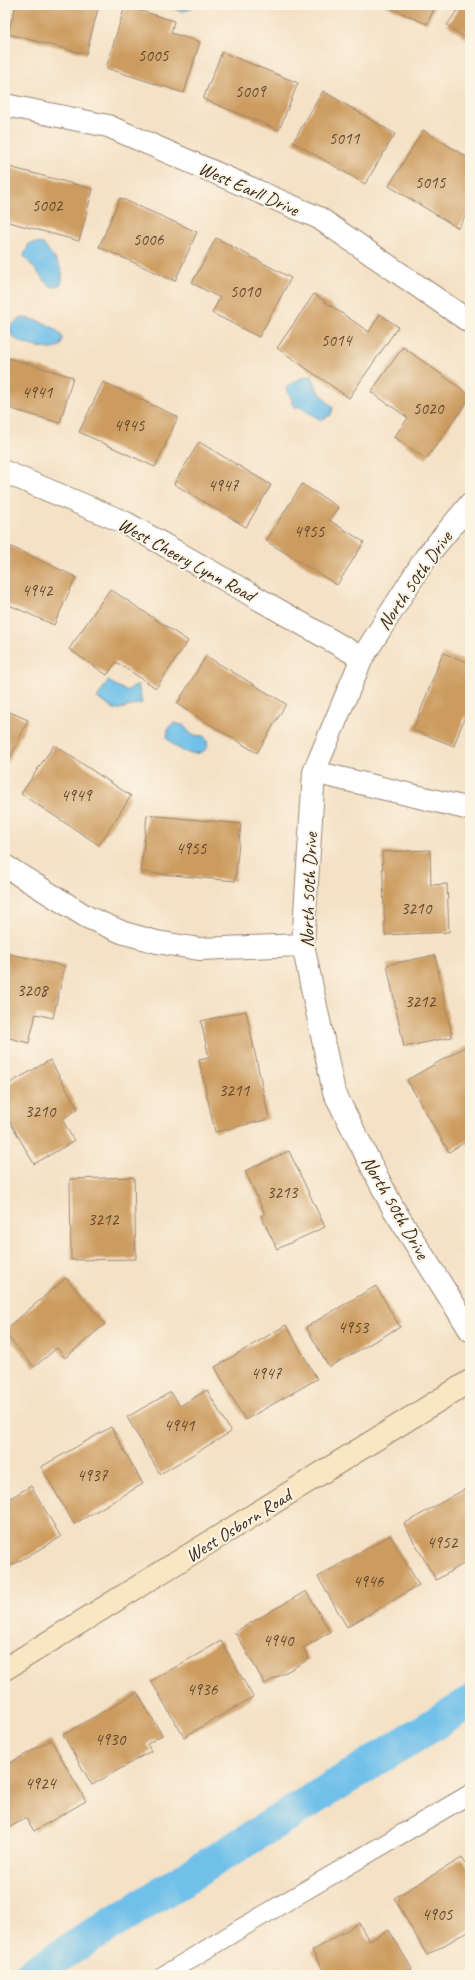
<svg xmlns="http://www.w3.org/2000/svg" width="475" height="1980" font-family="Caveat,sans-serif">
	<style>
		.water { fill: #6fc0ea; stroke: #557584 }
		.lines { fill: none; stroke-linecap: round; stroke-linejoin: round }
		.canal { stroke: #6fc0ea; stroke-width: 33 }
		.building { fill: #cc9b5e }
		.lane-casing { stroke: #988672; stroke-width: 20 }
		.street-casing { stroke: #988672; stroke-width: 24 }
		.secondary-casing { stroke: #988672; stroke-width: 24 }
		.lane { stroke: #fff; stroke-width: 18 }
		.street { stroke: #fff; stroke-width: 22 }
		.secondary { stroke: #fbe6c4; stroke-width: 22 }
		.labels { text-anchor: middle; stroke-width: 4; stroke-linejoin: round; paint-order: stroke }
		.number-label { font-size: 17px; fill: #5f462e }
		.street-label { font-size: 19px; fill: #3b2a1e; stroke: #fcf5e5 }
	</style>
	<rect width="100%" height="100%" fill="#fcf5e5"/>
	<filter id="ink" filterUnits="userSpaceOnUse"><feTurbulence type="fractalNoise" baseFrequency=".025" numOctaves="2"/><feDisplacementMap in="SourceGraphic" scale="8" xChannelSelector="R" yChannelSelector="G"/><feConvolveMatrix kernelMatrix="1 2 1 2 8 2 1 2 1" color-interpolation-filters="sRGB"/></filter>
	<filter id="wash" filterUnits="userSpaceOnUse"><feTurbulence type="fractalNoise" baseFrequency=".012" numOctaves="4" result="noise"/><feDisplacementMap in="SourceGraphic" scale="16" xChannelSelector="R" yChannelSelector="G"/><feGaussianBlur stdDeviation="0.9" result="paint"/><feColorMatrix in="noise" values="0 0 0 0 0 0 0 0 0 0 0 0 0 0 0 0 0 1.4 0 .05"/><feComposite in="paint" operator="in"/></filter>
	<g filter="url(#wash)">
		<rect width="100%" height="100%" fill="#f4e1c6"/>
		<path class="water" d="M 167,5 L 192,5 L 192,8 C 182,14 176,10 167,5 Z
			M 34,243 L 43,244 C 52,256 67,269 61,284 L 55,287 L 48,285 L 24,256 L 29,244 Z
			M 22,318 C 39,320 54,324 63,338 L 61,345 C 58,347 55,349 52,349 C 42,349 0,341 12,325 C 14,322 19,320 22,318 Z
			M 312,376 L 318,391 L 333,408 L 331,415 L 321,420 L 298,406 L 296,408 L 292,404 L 292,400 L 286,387 L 303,377 Z
			M 108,681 L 126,691 L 138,685 L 142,703 L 116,710 L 97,698 Z
			M 173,723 L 183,725 L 192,735 L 204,736 L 207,741 L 208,747 C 196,761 176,750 167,738 L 168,728 Z"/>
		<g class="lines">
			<path class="canal" d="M 29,1975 L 470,1702"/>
		</g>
		<g id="blocks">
			<path class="building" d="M 16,5 L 99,5 L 86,54 L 8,34 Z
				M 384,5 L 436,5 L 427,24 Z
				M 461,5 L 470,5 L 470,41 L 447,25 Z
				M 125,6 L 174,21 L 171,33 L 200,42 L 184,93 L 106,68 Z
				M 222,52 L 298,83 L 279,130 L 203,99 Z
				M 323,91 L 395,134 L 365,184 L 293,142 Z
				M 423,130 L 470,159 L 470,168 L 465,175 L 470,178 L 470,209 L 458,228 L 389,186 Z
				M 9,167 L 93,189 L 79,241 L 5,221 L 5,184 Z
				M 120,198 L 197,232 L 175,281 L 99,247 Z
				M 216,238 L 291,278 L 259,337 L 212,313 L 220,298 L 192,283 Z
				M 314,294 L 369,332 L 380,314 L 398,327 L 349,398 L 277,348 Z
				M 403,347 L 470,395 L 470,398 L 426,459 L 394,437 L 408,418 L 371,392 Z
				M 5,357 L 73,377 L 60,423 L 5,407 Z
				M 103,382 L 178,417 L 155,467 L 79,432 Z
				M 199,442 L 271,485 L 246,527 L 174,484 Z
				M 302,484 L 338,507 L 329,520 L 364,542 L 337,585 L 266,541 Z
				M 5,544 L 76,577 L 54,625 L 7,604 L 5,608 Z
				M 110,589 L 188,641 L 156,688 L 116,662 L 107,675 L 69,649 Z
				M 443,653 L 470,663 L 470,718 L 465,716 L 454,746 L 413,730 Z
				M 206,656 L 286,704 L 257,753 L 177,704 Z
				M 5,710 L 28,720 L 5,769 Z
				M 54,745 L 131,796 L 99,845 L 21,794 Z
				M 147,815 L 241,824 L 235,881 L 141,872 Z
				M 430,850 L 431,885 L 447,884 L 449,932 L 385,935 L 382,852 Z
				M 5,953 L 65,966 L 53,1018 L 36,1014 L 29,1043 L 5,1037 Z
				M 435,955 L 452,1037 L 404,1047 L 387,965 Z
				M 246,1011 L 269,1119 L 215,1132 L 199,1060 L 209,1058 L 201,1021 Z
				M 470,1044 L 470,1139 L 449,1152 L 407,1080 Z
				M 50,1060 L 78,1109 L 62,1119 L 74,1141 L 34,1164 L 5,1113 L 5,1086 Z
				M 289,1151 L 325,1227 L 277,1249 L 261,1216 L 265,1214 L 245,1171 Z
				M 134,1177 L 136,1259 L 71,1260 L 70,1179 Z
				M 66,1278 L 105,1324 L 65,1358 L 57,1348 L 34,1367 L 5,1333 L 5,1330 Z
				M 376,1286 L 400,1327 L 329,1367 L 306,1327 Z
				M 286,1325 L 317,1379 L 245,1420 L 215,1367 Z
				M 207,1390 L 231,1432 L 160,1474 L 127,1417 L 171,1392 L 180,1406 Z
				M 111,1427 L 143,1484 L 74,1524 L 41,1467 Z
				M 31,1486 L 61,1537 L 5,1569 L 5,1501 Z
				M 470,1486 L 470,1560 L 436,1580 L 404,1524 Z
				M 390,1535 L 419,1585 L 347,1627 L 318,1577 Z
				M 306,1591 L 330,1632 L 303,1648 L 309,1659 L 265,1684 L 235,1632 Z
				M 221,1641 L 253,1697 L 184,1737 L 151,1681 Z
				M 137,1692 L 162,1735 L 147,1744 L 151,1751 L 92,1785 L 63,1735 Z
				M 51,1740 L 86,1801 L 34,1831 L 26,1818 L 5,1830 L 5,1766 Z
				M 462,1858 L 470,1871 L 470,1930 L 427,1955 L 394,1898 Z
				M 359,1923 L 369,1941 L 389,1930 L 412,1969 L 401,1975 L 326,1975 L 312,1951 Z"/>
		</g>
	</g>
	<g filter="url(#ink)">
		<use href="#blocks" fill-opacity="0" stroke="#988672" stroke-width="1"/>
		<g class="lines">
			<g class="lane-casing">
				<path id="lane" d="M 164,1975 L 243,1927 L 470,1794"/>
			</g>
			<g class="street-casing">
				<path id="street" d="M 5,105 L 108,126 L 319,218 L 470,322
					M 5,472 L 126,523 L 362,658
					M 470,504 L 426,557 L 362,658 L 314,772 L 303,945 L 334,1092 L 393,1208 L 470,1330
					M 314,772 L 470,809
					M 5,866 L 87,917 L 124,933 L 157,942 L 199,949 L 303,945"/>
			</g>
			<g class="secondary-casing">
				<path id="secondary" d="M 5,1669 L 470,1381"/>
			</g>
			<use href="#lane" class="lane"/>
			<use href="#street" class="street"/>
			<use href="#secondary" class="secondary"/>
		</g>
	</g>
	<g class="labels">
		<g class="number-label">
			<text x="153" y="61">5005</text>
			<text x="250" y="97">5009</text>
			<text x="344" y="144">5011</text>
			<text x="430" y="188">5015</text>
			<text x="47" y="211">5002</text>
			<text x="148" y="245">5006</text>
			<text x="245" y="297">5010</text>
			<text x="336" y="346">5014</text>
			<text x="37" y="398">4941</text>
			<text x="428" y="414">5020</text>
			<text x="129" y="431">4945</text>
			<text x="223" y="491">4947</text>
			<text x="309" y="537">4955</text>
			<text x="37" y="596">4942</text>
			<text x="76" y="801">4949</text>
			<text x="191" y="854">4955</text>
			<text x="416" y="914">3210</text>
			<text x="32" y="996">3208</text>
			<text x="420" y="1007">3212</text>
			<text x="234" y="1096">3211</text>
			<text x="40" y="1117">3210</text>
			<text x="282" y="1198">3213</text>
			<text x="103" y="1225">3212</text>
			<text x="353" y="1333">4953</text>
			<text x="266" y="1379">4947</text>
			<text x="179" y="1431">4941</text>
			<text x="92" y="1481">4937</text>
			<text x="442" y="1548">4952</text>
			<text x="368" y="1587">4946</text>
			<text x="278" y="1646">4940</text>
			<text x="202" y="1695">4936</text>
			<text x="110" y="1745">4930</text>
			<text x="40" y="1789">4924</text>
			<text x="437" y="1920">4905</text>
		</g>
		<g class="street-label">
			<text transform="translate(249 188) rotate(24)" y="7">West Earll Drive</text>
			<text transform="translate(187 559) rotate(29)" y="7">West Cheery Lynn Road</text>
			<text transform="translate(414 580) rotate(-55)" y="7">North 50th Drive</text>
			<text transform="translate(308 890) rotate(-88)" y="7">North 50th Drive</text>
			<text transform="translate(396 1207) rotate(60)" y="7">North 50th Drive</text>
			<text transform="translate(238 1525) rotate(-32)" y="7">West Osborn Road</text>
		</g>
	</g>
	<rect width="475" height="1980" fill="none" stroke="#fcf5e5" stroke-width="20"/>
</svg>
